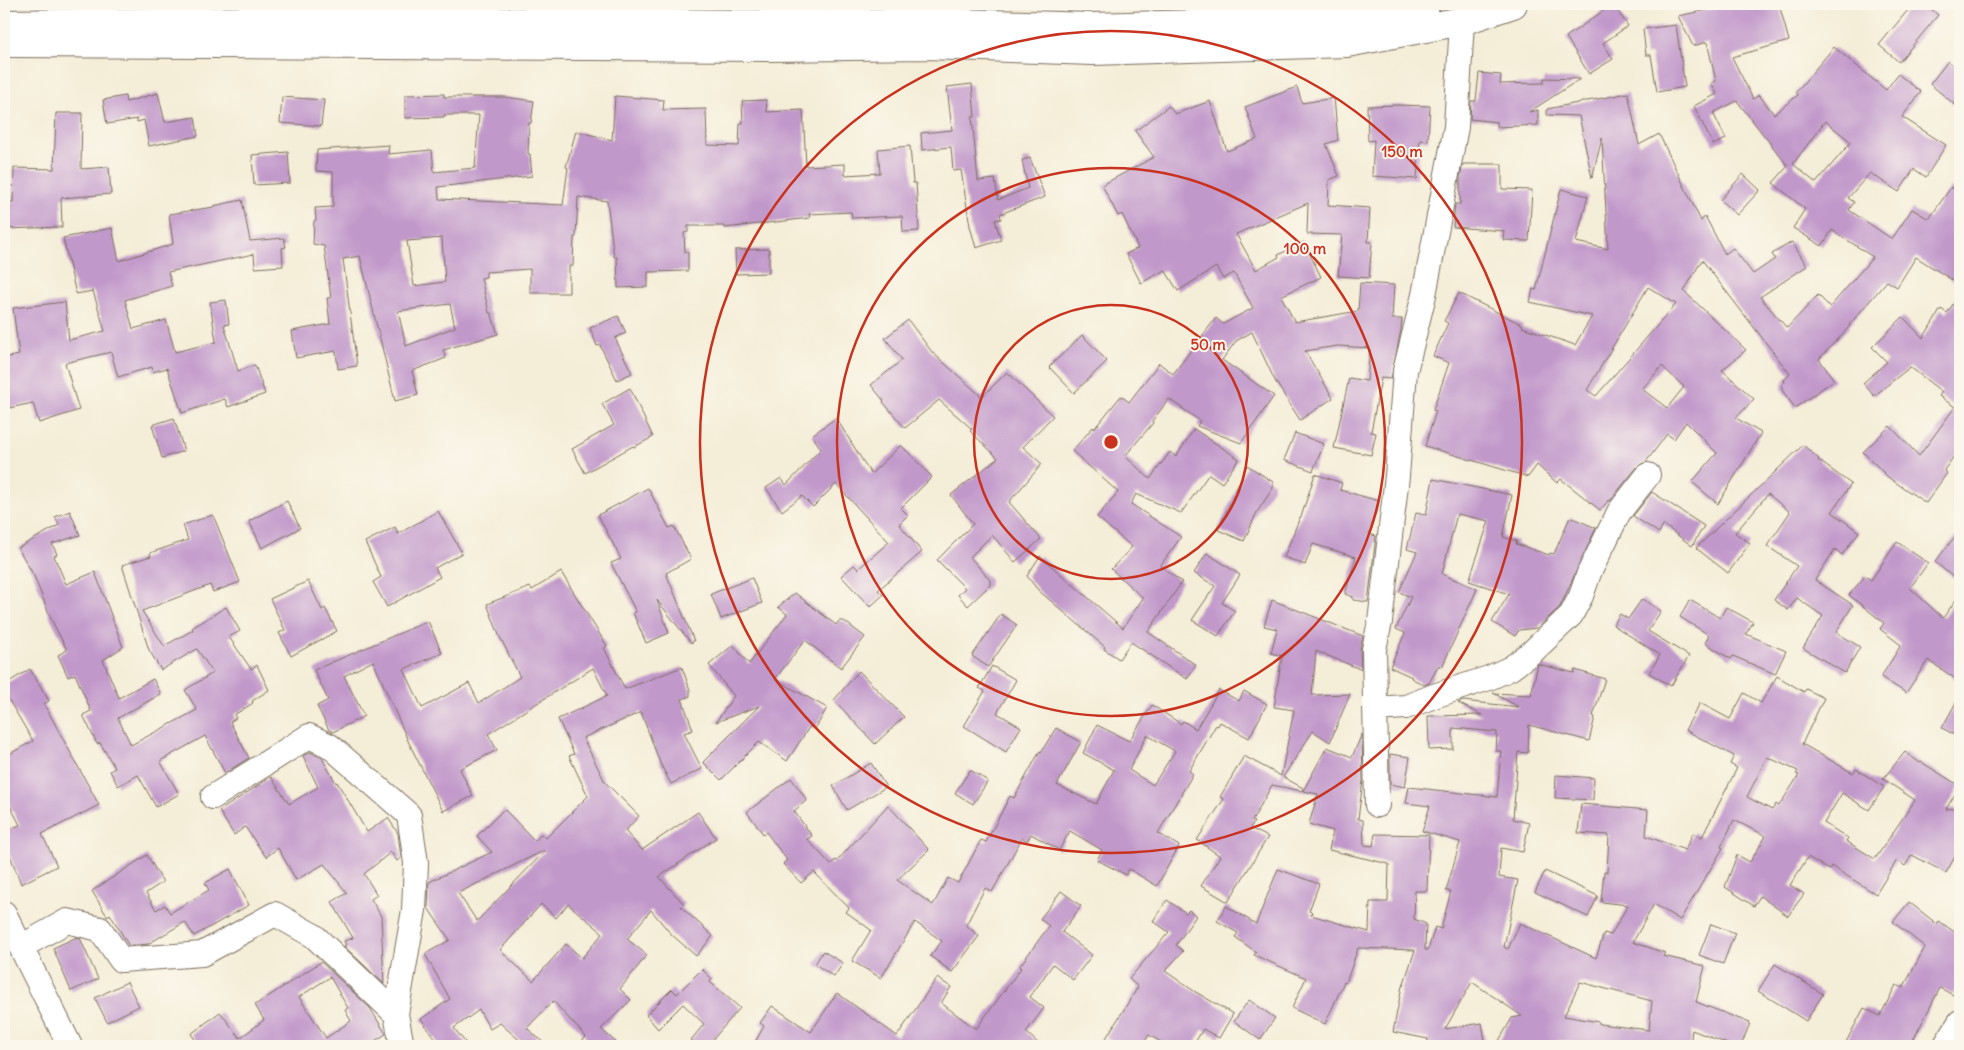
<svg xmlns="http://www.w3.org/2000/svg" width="1964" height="1050" font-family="Delius,sans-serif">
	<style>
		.building { fill: #c198ca; fill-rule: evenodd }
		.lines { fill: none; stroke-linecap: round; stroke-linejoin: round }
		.minor-casing { stroke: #7c6e5f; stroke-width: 26 }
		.major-casing { stroke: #7c6e5f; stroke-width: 30 }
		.minor { stroke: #fff; stroke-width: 24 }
		.major { stroke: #fff; stroke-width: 28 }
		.ring { fill: none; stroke: #c8321e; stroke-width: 2.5 }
		.centre { fill: #c8321e; stroke: #fbf7ec; stroke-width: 2.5 }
		.ring-label { font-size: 15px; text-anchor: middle; font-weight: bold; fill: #c8321e; stroke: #fbf7ec; stroke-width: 4; stroke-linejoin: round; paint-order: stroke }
	</style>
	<rect width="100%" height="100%" fill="#fbf7ec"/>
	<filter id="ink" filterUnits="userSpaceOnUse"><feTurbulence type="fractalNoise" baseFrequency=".02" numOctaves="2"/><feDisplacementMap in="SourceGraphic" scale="10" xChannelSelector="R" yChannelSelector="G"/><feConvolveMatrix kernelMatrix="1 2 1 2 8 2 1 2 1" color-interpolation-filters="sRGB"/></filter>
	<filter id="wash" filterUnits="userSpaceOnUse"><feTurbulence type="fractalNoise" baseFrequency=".0096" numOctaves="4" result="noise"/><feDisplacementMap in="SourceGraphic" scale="20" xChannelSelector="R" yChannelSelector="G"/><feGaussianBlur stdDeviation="1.12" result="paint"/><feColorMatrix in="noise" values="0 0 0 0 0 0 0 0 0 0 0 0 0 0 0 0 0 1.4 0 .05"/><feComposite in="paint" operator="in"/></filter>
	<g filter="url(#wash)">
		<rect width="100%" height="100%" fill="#f4edd7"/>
		<g id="blocks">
			<path class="building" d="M 1613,4 L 1628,26 L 1603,43 L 1613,59 L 1589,74 L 1566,37 Z
				M 1736,4 L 1779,4 L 1789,41 L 1732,57 L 1753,99 L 1759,95 L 1774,114 L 1798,95 L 1796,92 L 1834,47 L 1886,90 L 1898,74 L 1921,92 L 1902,117 L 1946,145 L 1926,177 L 1914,169 L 1899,192 L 1870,173 L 1848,198 L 1854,202 L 1849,210 L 1892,239 L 1912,209 L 1929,219 L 1951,187 L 1960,193 L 1960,285 L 1916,257 L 1897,287 L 1887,281 L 1849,325 L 1850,326 L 1819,359 L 1834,380 L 1795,408 L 1782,390 L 1782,384 L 1785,382 L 1784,380 L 1790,374 L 1702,260 L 1684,291 L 1746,350 L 1722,370 L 1754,399 L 1736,418 L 1761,433 L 1718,504 L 1692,482 L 1717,453 L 1686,422 L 1674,439 L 1667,434 L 1646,462 L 1637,467 L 1610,501 L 1609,500 L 1600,510 L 1561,479 L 1557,483 L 1537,465 L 1528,477 L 1425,446 L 1436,411 L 1433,410 L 1449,363 L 1433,356 L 1448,323 L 1444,321 L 1459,293 L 1523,325 L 1522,327 L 1575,345 L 1592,316 L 1530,302 L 1533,289 L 1536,290 L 1561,189 L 1588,196 L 1576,242 L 1608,249 L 1602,138 L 1592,178 L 1579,116 L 1547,115 L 1547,109 L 1628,93 L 1639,145 L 1659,134 L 1701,221 L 1705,216 L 1725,254 L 1733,248 L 1753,274 L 1775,259 L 1772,254 L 1792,242 L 1807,266 L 1760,297 L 1787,328 L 1818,295 L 1830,307 L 1873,257 L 1832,230 L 1822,246 L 1793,228 L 1805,209 L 1773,183 L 1788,166 L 1737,101 L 1713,113 L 1726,139 L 1713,145 L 1694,106 L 1717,94 L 1711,83 L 1716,81 L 1707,42 L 1693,46 L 1678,16 ZM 1825,121 L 1851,142 L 1816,183 L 1793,164 ZM 1648,287 L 1676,304 L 1596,396 L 1587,390 ZM 1662,366 L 1684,387 L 1667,408 L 1642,389 Z
				M 1913,4 L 1925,4 L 1938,15 L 1899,62 L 1879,45 Z
				M 1676,25 L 1685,87 L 1657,92 L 1651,55 L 1646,55 L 1643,29 Z
				M 1948,61 L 1960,71 L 1960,109 L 1930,84 Z
				M 1479,73 L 1501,75 L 1500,84 L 1544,83 L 1544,78 L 1580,79 L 1529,112 L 1538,110 L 1538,125 L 1497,127 L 1497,122 L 1470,119 L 1471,101 L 1476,101 Z
				M 972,84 L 975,117 L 972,117 L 978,181 L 995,179 L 998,200 L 1028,188 L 1022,160 L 1030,158 L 1045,197 L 1000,214 L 1001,219 L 995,220 L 1001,240 L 976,248 L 970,226 L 961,170 L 953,171 L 951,147 L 922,150 L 921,133 L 952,130 L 947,87 Z
				M 1297,87 L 1302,103 L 1334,98 L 1338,140 L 1326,144 L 1339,176 L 1329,180 L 1328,205 L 1370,208 L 1368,242 L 1372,242 L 1369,278 L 1338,276 L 1342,235 L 1307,234 L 1308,203 L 1236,234 L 1256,270 L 1279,257 L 1278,255 L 1304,242 L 1321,277 L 1281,296 L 1295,322 L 1358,311 L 1360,283 L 1394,285 L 1392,319 L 1402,319 L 1401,330 L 1391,379 L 1381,378 L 1371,432 L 1376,433 L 1371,455 L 1334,448 L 1349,378 L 1367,381 L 1370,348 L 1337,346 L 1305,351 L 1333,398 L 1300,420 L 1275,381 L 1252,332 L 1236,341 L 1222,360 L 1274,396 L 1241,443 L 1197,426 L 1200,421 L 1169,399 L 1152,421 L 1153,423 L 1125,456 L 1150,479 L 1170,452 L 1176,457 L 1194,429 L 1239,459 L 1222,483 L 1209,474 L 1181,513 L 1136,494 L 1131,504 L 1181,537 L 1160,566 L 1182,582 L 1148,632 L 1196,665 L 1187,679 L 1131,642 L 1119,659 L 1104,649 L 1105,647 L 1038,590 L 1027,576 L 1040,556 L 1123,628 L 1143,598 L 1111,569 L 1132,547 L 1097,517 L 1118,492 L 1072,451 L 1093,427 L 1094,429 L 1121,396 L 1129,402 L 1159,363 L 1173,374 L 1216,318 L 1223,324 L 1253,308 L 1234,273 L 1223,279 L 1216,267 L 1178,291 L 1165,270 L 1141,283 L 1126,254 L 1138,248 L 1122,214 L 1118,216 L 1102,185 L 1154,157 L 1135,131 L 1169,106 L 1175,114 L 1210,101 L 1227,151 L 1257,139 L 1245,107 Z
				M 158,93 L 165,122 L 195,117 L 198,136 L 149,146 L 144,120 L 137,122 L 137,119 L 107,124 L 103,100 L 125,96 L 126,102 Z
				M 444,94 L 444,97 L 505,97 L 534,101 L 531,123 L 529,123 L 528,154 L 530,154 L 532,176 L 438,187 L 439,199 L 563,205 L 568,168 L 566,167 L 576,131 L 612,140 L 615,96 L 664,100 L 663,110 L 706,109 L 707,145 L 739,146 L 740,123 L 743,123 L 742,101 L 766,100 L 767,112 L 803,110 L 806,166 L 845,164 L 845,175 L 880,173 L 878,149 L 910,146 L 913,183 L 916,183 L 919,231 L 903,232 L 902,216 L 852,218 L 851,212 L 809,214 L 810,218 L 725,228 L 725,226 L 688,226 L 688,232 L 684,233 L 685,252 L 688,252 L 688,271 L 648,272 L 648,287 L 618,288 L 617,257 L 614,257 L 607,201 L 578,197 L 576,237 L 574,237 L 573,266 L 569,266 L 569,293 L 530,293 L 530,269 L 486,272 L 486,277 L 481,278 L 489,313 L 491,313 L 498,334 L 443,350 L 446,358 L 412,371 L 418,395 L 395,401 L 360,256 L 343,259 L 357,366 L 338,369 L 336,351 L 296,358 L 292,331 L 330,324 L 327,298 L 331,298 L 324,246 L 313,244 L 314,221 L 316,220 L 315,208 L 333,207 L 333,172 L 316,171 L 317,150 L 389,145 L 388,154 L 432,150 L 434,172 L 475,168 L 479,115 L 444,115 L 444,117 L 405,118 L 405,95 ZM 442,238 L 445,282 L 414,286 L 407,241 ZM 450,304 L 455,327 L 406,346 L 398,311 Z
				M 282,97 L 324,100 L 321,126 L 280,123 Z
				M 1398,105 L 1430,106 L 1428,141 L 1420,140 L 1417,179 L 1372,176 L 1374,140 L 1368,141 L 1367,106 Z
				M 56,113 L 82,113 L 81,169 L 109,167 L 111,194 L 61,198 L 62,227 L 4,229 L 4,202 L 13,202 L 14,168 L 54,169 Z
				M 288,152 L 290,183 L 254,185 L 252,155 Z
				M 1463,164 L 1502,164 L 1502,189 L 1532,190 L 1529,241 L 1503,240 L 1504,231 L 1453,227 L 1455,204 L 1460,204 L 1460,177 Z
				M 1743,174 L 1760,190 L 1737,215 L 1720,200 Z
				M 242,200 L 250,241 L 284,238 L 286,247 L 282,248 L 283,266 L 255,268 L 254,254 L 168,272 L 172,286 L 125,300 L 133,329 L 166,320 L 175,352 L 216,342 L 210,302 L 226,300 L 229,324 L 224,325 L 238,371 L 255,365 L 265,394 L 228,407 L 225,399 L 182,413 L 167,368 L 153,372 L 152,367 L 118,377 L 111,352 L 65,363 L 79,410 L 39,423 L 33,403 L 4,409 L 4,358 L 19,355 L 13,308 L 65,302 L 69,340 L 105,331 L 93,291 L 76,294 L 63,238 L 112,228 L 119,261 L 173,244 L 169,214 L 214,207 L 213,206 Z
				M 769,249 L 769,273 L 736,274 L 735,250 Z
				M 1960,294 L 1960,448 L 1944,470 L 1947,473 L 1926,503 L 1889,478 L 1863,452 L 1890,426 L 1919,456 L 1955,407 L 1939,396 L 1942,392 L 1910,367 L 1874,396 L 1863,383 L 1887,362 L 1872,347 L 1903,317 L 1923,338 L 1941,309 L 1947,313 Z
				M 618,316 L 626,333 L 615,338 L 632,373 L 617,380 L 600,345 L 597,346 L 590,328 Z
				M 908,320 L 932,352 L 982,397 L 1007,372 L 1053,416 L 1023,447 L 1042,464 L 1009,502 L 1041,539 L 1015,562 L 992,535 L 970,557 L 990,580 L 990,585 L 968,606 L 958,595 L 965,588 L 937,560 L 973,524 L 951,495 L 998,458 L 970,431 L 972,429 L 939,400 L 905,428 L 883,402 L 884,401 L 871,385 L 902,360 L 885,338 Z
				M 1082,335 L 1107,361 L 1074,393 L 1049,367 Z
				M 630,388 L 653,437 L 634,447 L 633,446 L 585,473 L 572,449 L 614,425 L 602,404 Z
				M 174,418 L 184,451 L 162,458 L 152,425 Z
				M 836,418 L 871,474 L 901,445 L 932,477 L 901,508 L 908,515 L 899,524 L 922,552 L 878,590 L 883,595 L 870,607 L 841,576 L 854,565 L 858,569 L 889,542 L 836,484 L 813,507 L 802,496 L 782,511 L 766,488 L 781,478 L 786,485 L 821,449 L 812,435 Z
				M 1295,433 L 1324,444 L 1313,471 L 1284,460 Z
				M 1803,445 L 1819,459 L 1818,460 L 1851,484 L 1832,512 L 1859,532 L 1842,555 L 1835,549 L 1815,580 L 1853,605 L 1836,632 L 1860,647 L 1845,673 L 1803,648 L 1823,616 L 1797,598 L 1788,610 L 1774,600 L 1797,566 L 1767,546 L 1790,512 L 1768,494 L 1735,533 L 1750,543 L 1728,573 L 1696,548 Z
				M 1247,465 L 1273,482 L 1273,488 L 1257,512 L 1244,541 L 1218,530 Z
				M 1315,474 L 1342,483 L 1340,490 L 1379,501 L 1369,534 L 1376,536 L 1368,602 L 1353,600 L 1353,597 L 1345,594 L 1356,557 L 1313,544 L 1305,565 L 1284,557 L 1300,517 L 1301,517 Z
				M 1433,479 L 1512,495 L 1503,537 L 1517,541 L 1516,544 L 1549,555 L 1550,553 L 1554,554 L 1570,517 L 1596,528 L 1560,607 L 1537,628 L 1519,630 L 1515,636 L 1492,622 L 1509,594 L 1469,581 L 1489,521 L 1457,514 L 1442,574 L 1477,589 L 1442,667 L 1439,665 L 1429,683 L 1424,685 L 1411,678 L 1412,677 L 1390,667 L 1405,633 L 1396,629 L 1411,597 L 1399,592 L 1417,552 L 1407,549 L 1416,513 L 1426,515 Z
				M 648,488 L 669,528 L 674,526 L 691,559 L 666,573 L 694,641 L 691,643 L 657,600 L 669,633 L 646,643 L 633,613 L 636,612 L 611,563 L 621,559 L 598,515 Z
				M 1652,492 L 1704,526 L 1692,546 L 1664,525 L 1659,533 L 1633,516 Z
				M 287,501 L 300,528 L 262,548 L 249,521 Z
				M 70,511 L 80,535 L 52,544 L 57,554 L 54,556 L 66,584 L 95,572 L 123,647 L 103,660 L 119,698 L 153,679 L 161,694 L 118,718 L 131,745 L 197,710 L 185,690 L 213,673 L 197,649 L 161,670 L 149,650 L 122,565 L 151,556 L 150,553 L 188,540 L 183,525 L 213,515 L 240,582 L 213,592 L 210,585 L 142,611 L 164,646 L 193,630 L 192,628 L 226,607 L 240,631 L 229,637 L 251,669 L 257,665 L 269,690 L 252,701 L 253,703 L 234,715 L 236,718 L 230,722 L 249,758 L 225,773 L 205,736 L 160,761 L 179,794 L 156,807 L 138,775 L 118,786 L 110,771 L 115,768 L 100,743 L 97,744 L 83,715 L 91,711 L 75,674 L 68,677 L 58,655 L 67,650 L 51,619 L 34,576 L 18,548 L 59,525 L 55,517 Z
				M 438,511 L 462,553 L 435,568 L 440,577 L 387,607 L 373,582 L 381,577 L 365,542 L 395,527 L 398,534 Z
				M 1960,530 L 1960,583 L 1935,562 Z
				M 1897,542 L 1928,563 L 1910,588 L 1943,618 L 1960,594 L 1960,682 L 1928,660 L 1906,693 L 1881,677 L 1901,645 L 1880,629 L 1884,623 L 1849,595 L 1865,576 L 1871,580 Z
				M 1207,553 L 1240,575 L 1222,603 L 1235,611 L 1218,636 L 1192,620 L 1215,586 L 1194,573 Z
				M 561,572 L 607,646 L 604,648 L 625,689 L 682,667 L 690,690 L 690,696 L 682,699 L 693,730 L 684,733 L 702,769 L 671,784 L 660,763 L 641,712 L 583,738 L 605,782 L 639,816 L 625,831 L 642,850 L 698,812 L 716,838 L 659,877 L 684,904 L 681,907 L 713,936 L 696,956 L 671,934 L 651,910 L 627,939 L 647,955 L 620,989 L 631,1000 L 601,1029 L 620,1046 L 577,1046 L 586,1037 L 553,1001 L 527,1028 L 547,1046 L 526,1046 L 500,1023 L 490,1029 L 479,1010 L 454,1028 L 468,1046 L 440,1046 L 421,1019 L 450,999 L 425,954 L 450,940 L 428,908 L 429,882 L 492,852 L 477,836 L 504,809 L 535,841 L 541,834 L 546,838 L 588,796 L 569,756 L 574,754 L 558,719 L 607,696 L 593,668 L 488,734 L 497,750 L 460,769 L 473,796 L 443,811 L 408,741 L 373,661 L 344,676 L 364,716 L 333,732 L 329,730 L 317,706 L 328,700 L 314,670 L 428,621 L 442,653 L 404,669 L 422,708 L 469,683 L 479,703 L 520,677 L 499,635 L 487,604 L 530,587 L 532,590 ZM 543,851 L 545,851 L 477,921 L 458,893 ZM 541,904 L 556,918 L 568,904 L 603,933 L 582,958 L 566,944 L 533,981 L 500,950 Z
				M 752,578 L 762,603 L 721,619 L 711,594 Z
				M 308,581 L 322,610 L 325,608 L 337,631 L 291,656 L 279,633 L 285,630 L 270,599 Z
				M 795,593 L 836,625 L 839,621 L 844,621 L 865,637 L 841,668 L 805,640 L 775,679 L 827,708 L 815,729 L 810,726 L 787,761 L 759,742 L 721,780 L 703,762 L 759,706 L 716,722 L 734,696 L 709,665 L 733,645 L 749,664 L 787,614 L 778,607 Z
				M 1642,599 L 1661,611 L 1648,631 L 1689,656 L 1671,686 L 1649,673 L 1660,655 L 1613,625 L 1620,614 L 1628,619 Z
				M 1272,600 L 1363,636 L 1360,649 L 1361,668 L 1360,669 L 1316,651 L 1312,695 L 1350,694 L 1330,742 L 1313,731 L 1283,777 L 1303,788 L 1302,791 L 1272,785 L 1252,821 L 1254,822 L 1250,828 L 1268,837 L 1228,902 L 1201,886 L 1220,856 L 1197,840 L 1224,799 L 1220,797 L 1244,756 L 1281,776 L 1294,710 L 1274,707 L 1282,656 L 1271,653 L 1277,629 L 1264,626 Z
				M 1690,600 L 1720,618 L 1726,607 L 1753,622 L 1746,634 L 1786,651 L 1775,674 L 1733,656 L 1731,659 L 1705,643 L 1709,635 L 1680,617 Z
				M 1001,614 L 1017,625 L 988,667 L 972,656 Z
				M 1538,664 L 1574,673 L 1575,670 L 1605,679 L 1593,716 L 1595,717 L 1589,741 L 1529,725 L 1528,753 L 1518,752 L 1513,819 L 1529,823 L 1523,852 L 1501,848 L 1499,877 L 1518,880 L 1504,947 L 1508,949 L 1520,923 L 1596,958 L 1604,933 L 1611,935 L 1628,905 L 1601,902 L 1604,872 L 1607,872 L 1609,835 L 1578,833 L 1581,804 L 1648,810 L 1646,836 L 1685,850 L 1693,833 L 1702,837 L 1737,768 L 1730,764 L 1734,756 L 1685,730 L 1700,703 L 1730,719 L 1744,693 L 1761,703 L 1777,676 L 1804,692 L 1806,689 L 1824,698 L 1802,744 L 1853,773 L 1856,769 L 1884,787 L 1869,810 L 1842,793 L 1824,823 L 1848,838 L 1846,841 L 1875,859 L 1915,800 L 1883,779 L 1905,752 L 1920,763 L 1921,762 L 1960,786 L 1946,809 L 1960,808 L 1960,847 L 1946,873 L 1912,855 L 1905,866 L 1897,860 L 1876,894 L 1831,866 L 1829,870 L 1808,857 L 1790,885 L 1804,894 L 1788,916 L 1760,896 L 1754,906 L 1725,887 L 1737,855 L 1750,862 L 1766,836 L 1734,820 L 1721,847 L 1723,848 L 1680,920 L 1654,904 L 1633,942 L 1665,953 L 1663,956 L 1705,966 L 1696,1002 L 1750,1023 L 1741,1046 L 1733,1046 L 1692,1030 L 1690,1046 L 1601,1046 L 1558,1040 L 1554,1046 L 1496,1046 L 1512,1018 L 1522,1016 L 1472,982 L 1445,1029 L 1482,1023 L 1486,1046 L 1427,1046 L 1428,1039 L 1393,1032 L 1402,986 L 1403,986 L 1415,950 L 1358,948 L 1346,983 L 1344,982 L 1325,1024 L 1292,1008 L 1306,978 L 1254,955 L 1256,952 L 1235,937 L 1238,933 L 1217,921 L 1226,906 L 1256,924 L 1278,869 L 1319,884 L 1309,911 L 1312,912 L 1311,915 L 1369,932 L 1370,902 L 1388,902 L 1389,864 L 1329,850 L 1333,831 L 1309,824 L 1318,794 L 1303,791 L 1327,747 L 1352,757 L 1362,734 L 1363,780 L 1358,819 L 1363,820 L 1364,845 L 1373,846 L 1375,834 L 1429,835 L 1427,891 L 1415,891 L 1414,919 L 1426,924 L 1425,950 L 1428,950 L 1435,927 L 1441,929 L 1451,891 L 1446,891 L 1460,842 L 1422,831 L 1430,806 L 1406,803 L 1409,787 L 1497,797 L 1501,751 L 1496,751 L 1497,732 L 1453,728 L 1453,749 L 1429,750 L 1428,716 L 1482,715 L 1458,703 L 1463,701 L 1519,707 L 1493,693 L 1531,695 ZM 1767,757 L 1798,771 L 1796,774 L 1799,775 L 1779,806 L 1776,804 L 1772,810 L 1747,797 ZM 1580,982 L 1652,1001 L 1649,1030 L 1599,1024 L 1599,1022 L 1564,1016 Z
				M 992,666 L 1016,680 L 997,713 L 1021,727 L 1006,752 L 964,726 L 985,691 L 979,688 Z
				M 30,669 L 49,701 L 44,704 L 99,805 L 42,834 L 57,866 L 21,884 L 4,840 L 4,831 L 20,825 L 4,794 L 4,757 L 33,741 L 4,692 L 4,685 Z
				M 859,671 L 904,717 L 875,744 L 834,700 Z
				M 1219,690 L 1239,701 L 1244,691 L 1267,704 L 1249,738 L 1220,722 L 1218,726 L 1216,725 L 1189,771 L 1193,774 L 1158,833 L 1179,846 L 1157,886 L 1129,869 L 1126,875 L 1097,860 L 1102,850 L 1070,831 L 1059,850 L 1031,834 L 1027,841 L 1022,838 L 992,892 L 985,888 L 966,925 L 979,936 L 952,972 L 930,956 L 942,941 L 915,922 L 881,978 L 852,961 L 871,930 L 846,912 L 849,908 L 814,872 L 801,883 L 783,864 L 787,860 L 766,832 L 763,834 L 747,812 L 791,778 L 807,800 L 794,811 L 812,836 L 807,839 L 831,865 L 835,860 L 837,861 L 888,805 L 929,850 L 897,880 L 933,905 L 948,878 L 958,883 L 981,840 L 986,842 L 1010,796 L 1014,798 L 1040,751 L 1041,752 L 1056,728 L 1081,742 L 1057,785 L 1096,804 L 1114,770 L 1083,753 L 1097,725 L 1129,741 L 1152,705 L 1181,724 L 1183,721 L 1196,729 ZM 1147,735 L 1175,751 L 1153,785 L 1129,770 Z
				M 1960,695 L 1960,738 L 1942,728 Z
				M 310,752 L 322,758 L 336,783 L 337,782 L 367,832 L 388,818 L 398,833 L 401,858 L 397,861 L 391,852 L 364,874 L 377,895 L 371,899 L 381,916 L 384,984 L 344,946 L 346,945 L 344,941 L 353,938 L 332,902 L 347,893 L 324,864 L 296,880 L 278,848 L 266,857 L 245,827 L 234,835 L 219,811 L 271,777 L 289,804 L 318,787 L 303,756 Z
				M 1390,754 L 1410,757 L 1405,787 L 1390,784 Z
				M 871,763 L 886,787 L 847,810 L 833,786 Z
				M 970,770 L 988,781 L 973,804 L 955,793 Z
				M 1556,775 L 1594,778 L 1593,800 L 1555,798 Z
				M 147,855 L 163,882 L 146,893 L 156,910 L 165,905 L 170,913 L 209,890 L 205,883 L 230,869 L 249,905 L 194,936 L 185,922 L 148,944 L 129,946 L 110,914 L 107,916 L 92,891 Z
				M 1545,871 L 1598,896 L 1588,917 L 1535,892 Z
				M 1061,891 L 1081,906 L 1062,932 L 1092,955 L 1073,980 L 1053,964 L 1030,997 L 1044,1008 L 1026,1032 L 1041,1046 L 753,1046 L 764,1026 L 760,1023 L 772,1006 L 811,1032 L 837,993 L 897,1036 L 937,978 L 951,987 L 941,1003 L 976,1029 L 1021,968 L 1019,967 L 1049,926 L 1040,919 Z
				M 1167,900 L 1186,913 L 1189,910 L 1196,916 L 1176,945 L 1183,951 L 1165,971 L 1194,991 L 1233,1014 L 1219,1038 L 1203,1029 L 1193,1046 L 1168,1046 L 1149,1035 L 1142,1046 L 1120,1046 L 1106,1038 L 1138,987 L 1129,979 L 1169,932 L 1153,921 Z
				M 1909,902 L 1937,924 L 1939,921 L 1960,936 L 1960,980 L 1953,995 L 1940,988 L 1910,1046 L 1844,1046 L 1864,1008 L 1880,1016 L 1896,985 L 1903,988 L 1925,947 L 1893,922 Z
				M 1711,924 L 1735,933 L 1723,964 L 1699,955 Z
				M 77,937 L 80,938 L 98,979 L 71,991 L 53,948 Z
				M 823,951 L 843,963 L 834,977 L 815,964 Z
				M 321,962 L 370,1008 L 386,1034 L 367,1046 L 200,1046 L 191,1034 L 220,1012 L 240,1038 L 264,1020 L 255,1005 ZM 330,977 L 348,1008 L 345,1010 L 351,1021 L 326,1038 L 299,997 Z
				M 1775,964 L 1823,994 L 1806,1021 L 1758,991 Z
				M 702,969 L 712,979 L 710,982 L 740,1008 L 707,1046 L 699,1046 L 691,1040 L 704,1024 L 683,1004 L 658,1029 L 646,1015 L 672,989 L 677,994 Z
				M 127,982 L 139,1006 L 107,1022 L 95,998 Z
				M 1249,1000 L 1275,1018 L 1260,1040 L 1234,1021 Z"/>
		</g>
	</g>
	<g filter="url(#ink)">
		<use href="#blocks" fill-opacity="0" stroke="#7c6e5f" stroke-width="1"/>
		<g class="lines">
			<g class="minor-casing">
				<path id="minor" d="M 1375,709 L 1406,707 L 1434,696 L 1489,678 L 1511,668 L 1532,652 L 1571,615 L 1581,596 L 1589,573 L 1619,512 L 1648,475
					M 213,797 L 309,736 L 330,746 L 409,815 L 416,863 L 414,910 L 396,1014 L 402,1046
					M 1377,805 L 1374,649 L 1380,622 L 1397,476 L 1405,371 L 1424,295 L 1456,127 L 1462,21
					M 4,913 L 70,1046
					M 21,947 L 67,921 L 100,929 L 121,960 L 202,954 L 275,914 L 314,936 L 396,1014
					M 1945,1046 L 1960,1022"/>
			</g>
			<g class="major-casing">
				<path id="major" d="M 4,24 L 327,20 L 769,24 L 928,22 L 1092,27 L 1345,20 L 1426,4
					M 4,43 L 769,47 L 927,45 L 1092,51 L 1347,43 L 1462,21 L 1513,4"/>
			</g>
			<use href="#minor" class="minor"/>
			<use href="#major" class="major"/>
		</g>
	</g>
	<g class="ring">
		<circle cx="1111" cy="442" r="137"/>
		<circle cx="1111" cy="442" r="274"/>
		<circle cx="1111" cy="442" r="411"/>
	</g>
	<circle cx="1111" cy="442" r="8" class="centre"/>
	<g class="ring-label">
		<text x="1402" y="157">150 m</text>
		<text x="1305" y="254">100 m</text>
		<text x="1208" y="350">50 m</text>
	</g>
	<rect width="1964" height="1050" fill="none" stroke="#fbf7ec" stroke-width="20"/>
</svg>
